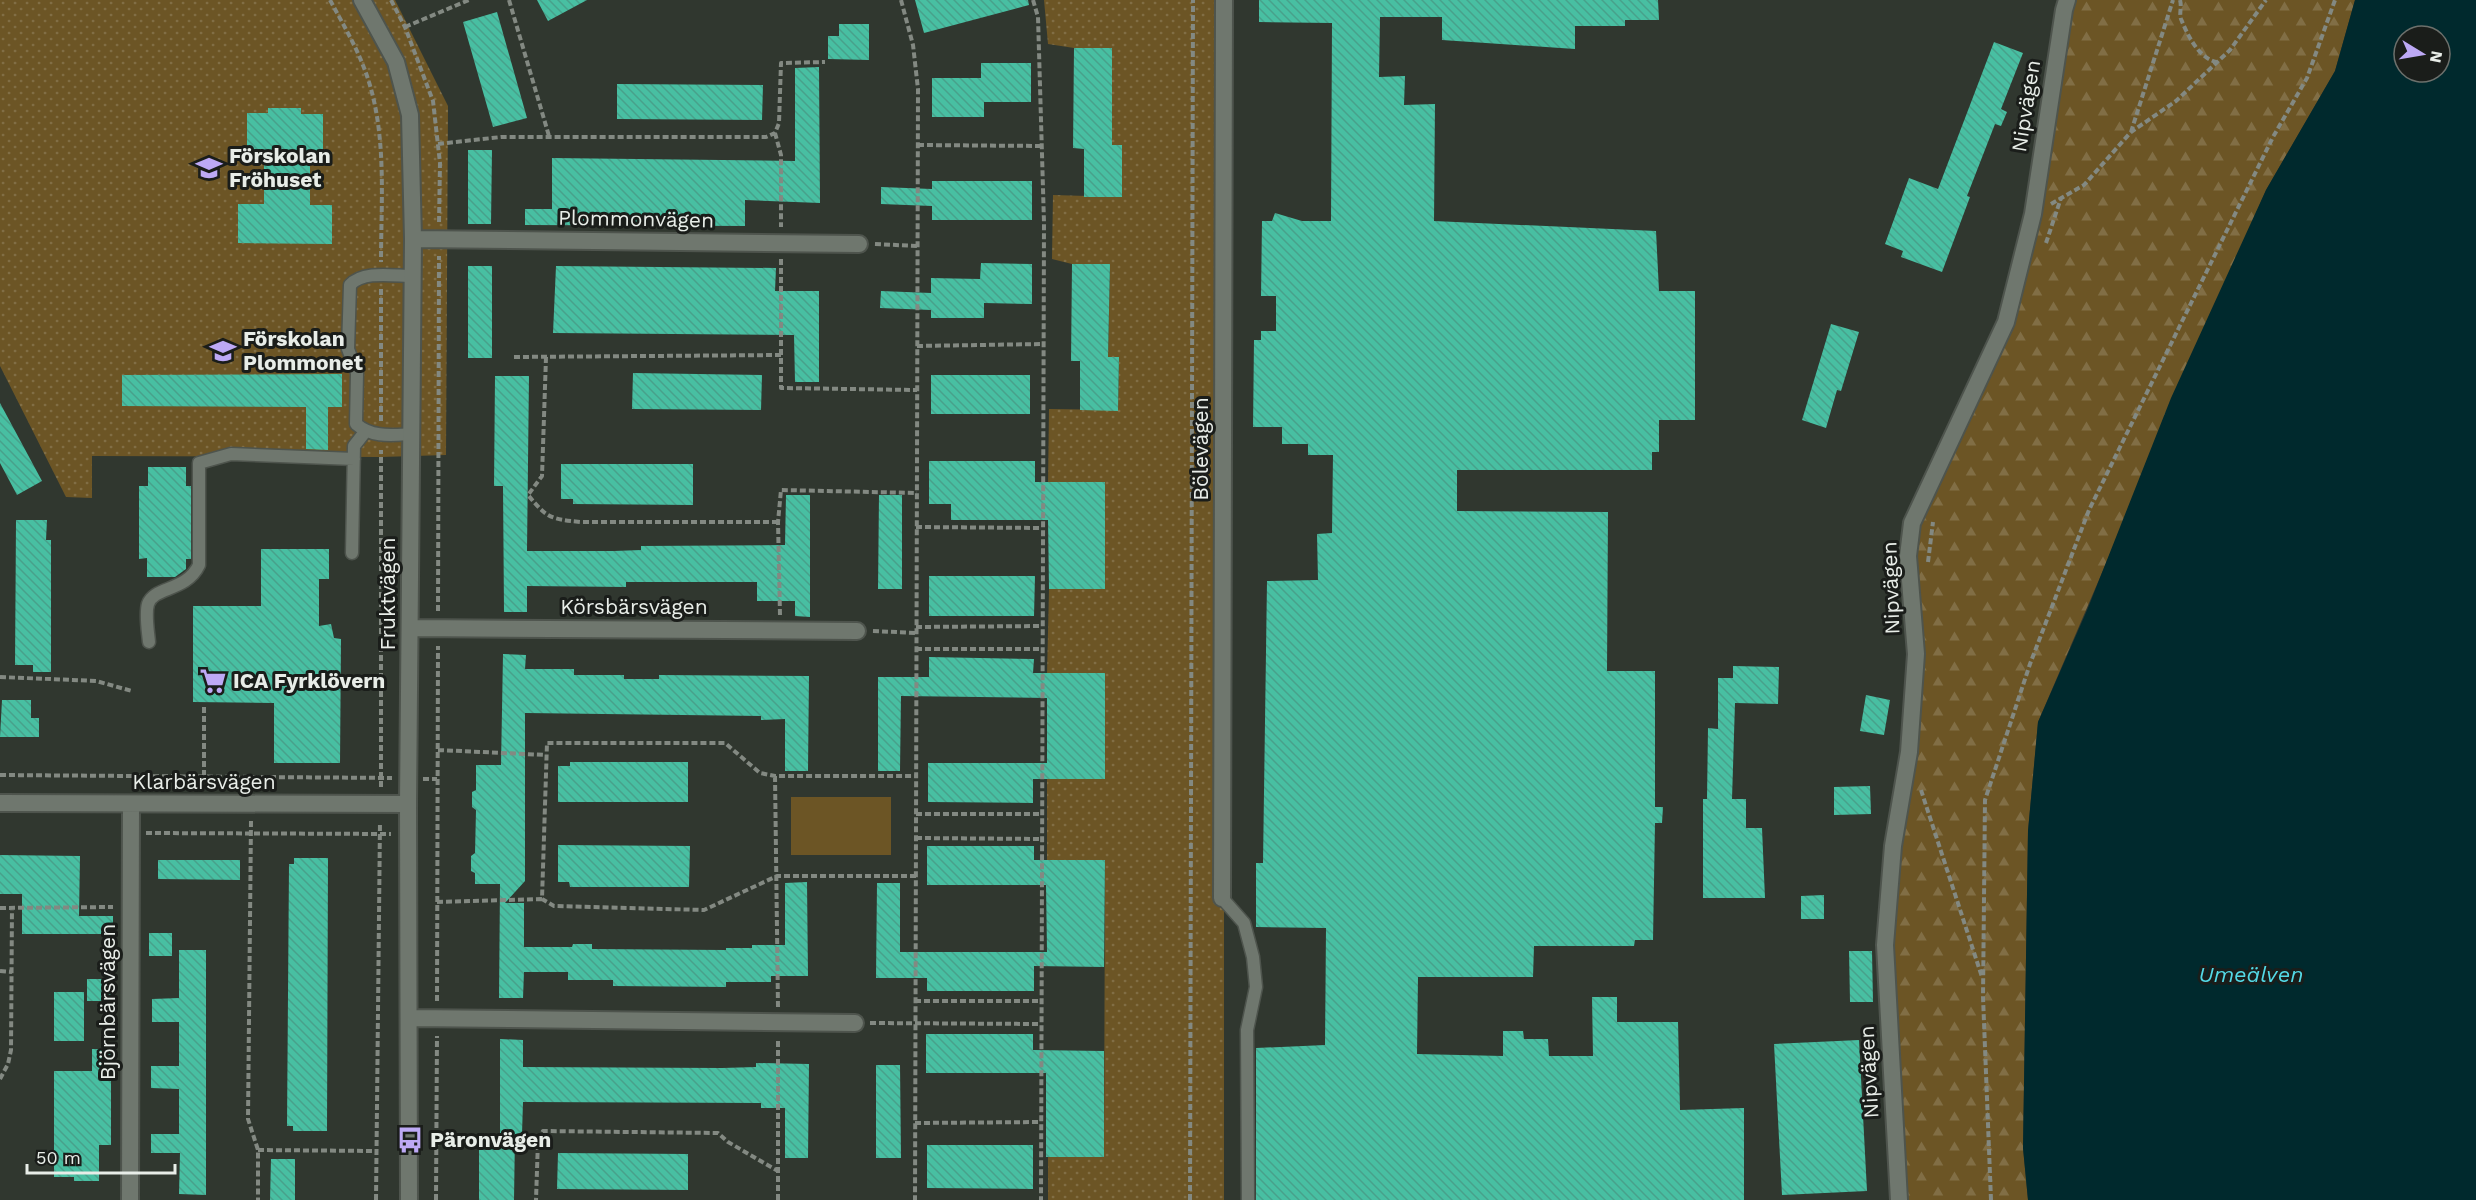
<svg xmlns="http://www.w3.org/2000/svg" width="2476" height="1200" font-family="'Work Sans',sans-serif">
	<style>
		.grass { fill: url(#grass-dots) }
		.forest { fill: url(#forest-firs) }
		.pitch { fill: #6c5525 }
		.water { fill: #00292d; fill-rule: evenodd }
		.building { fill: url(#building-back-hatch) }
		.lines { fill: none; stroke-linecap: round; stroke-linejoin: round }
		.service-casing { stroke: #4e544d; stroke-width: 15 }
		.minor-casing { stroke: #4e544d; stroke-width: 20 }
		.path { stroke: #838982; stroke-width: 4; stroke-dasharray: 6 3; stroke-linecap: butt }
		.service { stroke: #6f776e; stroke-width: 12 }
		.minor { stroke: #6f776e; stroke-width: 16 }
		.labels { text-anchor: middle; stroke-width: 6; stroke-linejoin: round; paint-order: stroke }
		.street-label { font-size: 21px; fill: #e8ede8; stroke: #1a1d1a }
		.poi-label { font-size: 21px; font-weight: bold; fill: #e8ede8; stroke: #1a1d1a; text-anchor: start }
		.water-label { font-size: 22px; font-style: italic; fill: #53d9e6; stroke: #1a1d1a }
	</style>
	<defs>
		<pattern id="grass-dots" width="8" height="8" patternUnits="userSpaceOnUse" patternTransform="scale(1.5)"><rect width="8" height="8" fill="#6c5525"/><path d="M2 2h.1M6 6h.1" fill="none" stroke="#816e45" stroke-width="1.8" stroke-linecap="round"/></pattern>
		<pattern id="forest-firs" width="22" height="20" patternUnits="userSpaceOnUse" patternTransform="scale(1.5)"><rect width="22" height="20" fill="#6c5525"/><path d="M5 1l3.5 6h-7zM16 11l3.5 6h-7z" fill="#816e45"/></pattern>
		<pattern id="building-back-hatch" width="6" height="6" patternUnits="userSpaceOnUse" patternTransform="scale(1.5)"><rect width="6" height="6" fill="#48bfa2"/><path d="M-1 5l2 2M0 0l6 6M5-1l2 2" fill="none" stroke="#48a18b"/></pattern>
	</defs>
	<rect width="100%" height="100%" fill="#30372f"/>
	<path class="grass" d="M 0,0 L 395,0 L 448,106 L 446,455 L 381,457 L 92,456 L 92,498 L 66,497 L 0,366 Z
		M 1044,0 L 1224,0 L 1224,1200 L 1048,1200 L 1048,1157 L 1104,1157 L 1105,860 L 1047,862 L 1047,779 L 1105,779 L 1105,673 L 1047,675 L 1049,589 L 1105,589 L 1105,483 L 1048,485 L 1049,409 L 1118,410 L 1119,358 L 1108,357 L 1110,265 L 1072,264 L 1052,259 L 1053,195 L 1121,197 L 1122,146 L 1112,145 L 1112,48 L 1074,48 L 1048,44 Z"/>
	<path class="forest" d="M 2067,0 L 2355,0 L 2335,71 L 2266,190 L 2038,722 L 2028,831 L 2023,1148 L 2028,1200 L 1899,1200 L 1885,945 L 1909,752 L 1912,523 L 2006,322 Z"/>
	<path class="pitch" d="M 791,797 L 891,797 L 891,855 L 791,855 Z"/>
	<path class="water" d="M 2355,0 L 2476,0 L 2476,1200 L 2028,1200 L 2023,1148 L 2028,831 L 2038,722 L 2088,608 L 2171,398 L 2266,190 L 2335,71 ZM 2404,36 L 2440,36 L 2440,72 L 2404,72 Z"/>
	<path class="building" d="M 537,0 L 587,0 L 548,21 Z
		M 915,0 L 1028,0 L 1029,5 L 924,33 Z
		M 1259,0 L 1658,0 L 1659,20 L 1625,20 L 1625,26 L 1575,26 L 1575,49 L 1442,40 L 1442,17 L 1380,17 L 1379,77 L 1405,76 L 1404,105 L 1435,104 L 1434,221 L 1656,231 L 1659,291 L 1695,291 L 1695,420 L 1659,420 L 1659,452 L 1652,452 L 1652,470 L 1457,470 L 1457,511 L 1608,512 L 1607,671 L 1655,671 L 1655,807 L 1663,807 L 1662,823 L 1655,823 L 1653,940 L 1635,940 L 1634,946 L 1534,946 L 1533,977 L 1418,977 L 1417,1054 L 1503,1056 L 1503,1031 L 1523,1031 L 1524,1039 L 1548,1039 L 1549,1056 L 1593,1056 L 1592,997 L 1617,997 L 1617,1022 L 1678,1022 L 1680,1110 L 1744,1108 L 1744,1200 L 1256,1200 L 1256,1048 L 1325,1045 L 1326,928 L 1256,927 L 1256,863 L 1263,863 L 1267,581 L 1318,580 L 1317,534 L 1332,533 L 1333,455 L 1308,455 L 1308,444 L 1282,444 L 1282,427 L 1253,427 L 1254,340 L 1261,340 L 1261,331 L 1276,331 L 1276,296 L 1261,296 L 1262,221 L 1272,221 L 1275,213 L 1302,221 L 1331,221 L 1332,23 L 1259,22 Z
		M 497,12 L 527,118 L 493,127 L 463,22 Z
		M 839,24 L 869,24 L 869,60 L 828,59 L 828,36 L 839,36 Z
		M 1994,42 L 2023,53 L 2001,109 L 2007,112 L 2001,126 L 1995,124 L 1967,196 L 1970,197 L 1942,272 L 1901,257 L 1903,251 L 1885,244 L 1909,178 L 1938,189 Z
		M 1074,48 L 1112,48 L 1112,145 L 1122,145 L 1122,197 L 1084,197 L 1084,149 L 1073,148 Z
		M 981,63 L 1031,63 L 1031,102 L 984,102 L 984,117 L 932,117 L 932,78 L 981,78 Z
		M 819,67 L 820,203 L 745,200 L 745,226 L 525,225 L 525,209 L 552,209 L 552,158 L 795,161 L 795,68 Z
		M 617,84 L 763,85 L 762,120 L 617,119 Z
		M 268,108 L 301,108 L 301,114 L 323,114 L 323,153 L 310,153 L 310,205 L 332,205 L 332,244 L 238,243 L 238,204 L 264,204 L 264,153 L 247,153 L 247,113 L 268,113 Z
		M 468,150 L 492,150 L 491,224 L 468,224 Z
		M 932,181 L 1032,181 L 1032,220 L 932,220 L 932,206 L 881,204 L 881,187 L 932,189 Z
		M 981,263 L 1032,264 L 1032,304 L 984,303 L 984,318 L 931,318 L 931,310 L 880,308 L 881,291 L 931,293 L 931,278 L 980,279 Z
		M 1072,264 L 1110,264 L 1108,357 L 1119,357 L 1118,411 L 1080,410 L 1080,361 L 1071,361 Z
		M 468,266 L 492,266 L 492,358 L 468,358 Z
		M 556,266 L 776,268 L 775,291 L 819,291 L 819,382 L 795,382 L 794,335 L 553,333 Z
		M 1831,324 L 1859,332 L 1841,391 L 1837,390 L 1826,428 L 1802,420 Z
		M 633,373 L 762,375 L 761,410 L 632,409 Z
		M 342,374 L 342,407 L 328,407 L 328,450 L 306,449 L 306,407 L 122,406 L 122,375 Z
		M 931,375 L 1030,375 L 1030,414 L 931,414 Z
		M 495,376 L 529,376 L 527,551 L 614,551 L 641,550 L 641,546 L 785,545 L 786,495 L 810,495 L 810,617 L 795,616 L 795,601 L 757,601 L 757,582 L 626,582 L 626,587 L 527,586 L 527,612 L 504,612 L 503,486 L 494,486 Z
		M 0,403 L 42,481 L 17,495 L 0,463 Z
		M 929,461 L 1035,461 L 1035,482 L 1105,482 L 1105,589 L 1049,589 L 1048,520 L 951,520 L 951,504 L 929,504 Z
		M 561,464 L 693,464 L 693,505 L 573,504 L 573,499 L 561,499 Z
		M 148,467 L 186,467 L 186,486 L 191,486 L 191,559 L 186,559 L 186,569 L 175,577 L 147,577 L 147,558 L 139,559 L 139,486 L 148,486 Z
		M 879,495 L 902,495 L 902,589 L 878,589 Z
		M 16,520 L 47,520 L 46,540 L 51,540 L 51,672 L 33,672 L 33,665 L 15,665 Z
		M 261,549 L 329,549 L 329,579 L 319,579 L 319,626 L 331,624 L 334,638 L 341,639 L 340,763 L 274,763 L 274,703 L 193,702 L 193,606 L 261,606 Z
		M 929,576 L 1035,576 L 1034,616 L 929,616 Z
		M 503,654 L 526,655 L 525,669 L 574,669 L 574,675 L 624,675 L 624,679 L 659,679 L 659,675 L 809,676 L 808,771 L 785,771 L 785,719 L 761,720 L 761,716 L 525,713 L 525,881 L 505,903 L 524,903 L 524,947 L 572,947 L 573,944 L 592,944 L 592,949 L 726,950 L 726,948 L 752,948 L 752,945 L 785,945 L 785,883 L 807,882 L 808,976 L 771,976 L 771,982 L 726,982 L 726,987 L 613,986 L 613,980 L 568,980 L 568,972 L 524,972 L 523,998 L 499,998 L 500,884 L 475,884 L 475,873 L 471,871 L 471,856 L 475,853 L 476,810 L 472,807 L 472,792 L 476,790 L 476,765 L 501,765 Z
		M 929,657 L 1034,659 L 1033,673 L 1105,673 L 1105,779 L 1033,779 L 1033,803 L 928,802 L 928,763 L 1047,763 L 1047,698 L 901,696 L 900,771 L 878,771 L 878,677 L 929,677 Z
		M 1733,666 L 1779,667 L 1778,704 L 1735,703 L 1732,799 L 1746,799 L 1746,828 L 1762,828 L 1765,898 L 1703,898 L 1703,799 L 1707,799 L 1708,728 L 1718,729 L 1718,678 L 1733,678 Z
		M 1866,695 L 1890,700 L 1884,735 L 1860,731 Z
		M 2,700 L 31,700 L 31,718 L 39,718 L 39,737 L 0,737 Z
		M 570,762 L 688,762 L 688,802 L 558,802 L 558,766 L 570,766 Z
		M 1870,786 L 1871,814 L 1834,815 L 1834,787 Z
		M 558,845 L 690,846 L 689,887 L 570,887 L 569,882 L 558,882 Z
		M 927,846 L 1034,846 L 1034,860 L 1105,860 L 1104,967 L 1034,966 L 1034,991 L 927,991 L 927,978 L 876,978 L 877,883 L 900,883 L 900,952 L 1047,952 L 1046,885 L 927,885 Z
		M 0,855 L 80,856 L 79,916 L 113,916 L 113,934 L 22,934 L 22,894 L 0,894 Z
		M 294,858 L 328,858 L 327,1131 L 293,1131 L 293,1126 L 287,1126 L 289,864 L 294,864 Z
		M 158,860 L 240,860 L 240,880 L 158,879 Z
		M 1824,895 L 1824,919 L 1801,919 L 1801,896 Z
		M 149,933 L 172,933 L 172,956 L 149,956 Z
		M 179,950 L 206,950 L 206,1195 L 179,1194 L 180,1153 L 151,1153 L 151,1134 L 179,1134 L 179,1089 L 151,1088 L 151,1066 L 179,1066 L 179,1022 L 152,1022 L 152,999 L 179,998 Z
		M 1849,951 L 1872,951 L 1873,1002 L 1850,1002 Z
		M 87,979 L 112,979 L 111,1001 L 87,1001 Z
		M 54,992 L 84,992 L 84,1041 L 54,1041 Z
		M 926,1034 L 1033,1034 L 1033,1050 L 1104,1051 L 1104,1157 L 1046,1157 L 1046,1073 L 926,1073 Z
		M 500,1039 L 523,1040 L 523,1067 L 722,1068 L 756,1067 L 756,1063 L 809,1064 L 808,1158 L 785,1158 L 785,1108 L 761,1108 L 761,1103 L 523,1102 L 522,1134 L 515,1134 L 514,1200 L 479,1200 L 479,1147 L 500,1147 Z
		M 1859,1040 L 1867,1191 L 1782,1195 L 1774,1044 Z
		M 92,1049 L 111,1049 L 111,1145 L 99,1145 L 99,1181 L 74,1181 L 74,1177 L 54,1177 L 54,1071 L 92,1071 Z
		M 876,1065 L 900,1065 L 901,1158 L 876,1158 Z
		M 927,1145 L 1033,1145 L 1033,1189 L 927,1188 Z
		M 558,1153 L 688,1154 L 688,1190 L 557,1189 Z
		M 271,1159 L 295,1159 L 295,1200 L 270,1200 Z"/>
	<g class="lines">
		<g class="service-casing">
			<path id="service" d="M 412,434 C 392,435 372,438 356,424 L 357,373 L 348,349 L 350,285 C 363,270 394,276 413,276
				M 352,553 L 354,446 L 365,432
				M 149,642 C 148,631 145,614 148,604 C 154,586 186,592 199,565 L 199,463 L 231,454 L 354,459
				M 1222,898 L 1244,923 L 1253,957 L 1256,987 L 1247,1030 L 1248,1200"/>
		</g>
		<g class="minor-casing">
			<path id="minor" d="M 362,0 L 396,62 L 410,115 L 413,239 L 408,804 L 409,1200
				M 413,239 L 859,244
				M 411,628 L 857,631
				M 0,803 L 408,804
				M 1222,898 L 1224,0
				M 410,1018 L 855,1023
				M 130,1200 L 131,804
				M 1899,1200 L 1885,945 L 1893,846 L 1909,752 L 1916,654 L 1908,556 L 1912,523 L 2006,322 L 2033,214 L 2064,10 L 2067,0"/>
		</g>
		<path class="path" d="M 330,0 C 344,26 359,51 368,79 C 387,137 381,202 381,262
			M 391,0 L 405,27 L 433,101 L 440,163 L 439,224
			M 509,0 L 549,136
			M 901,0 L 913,45 L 918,89 L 915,1200
			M 1033,0 L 1038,17 L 1044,223 L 1041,1200
			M 2180,0 C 2182,7 2179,13 2181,19 C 2188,36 2198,57 2216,62
			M 405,27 L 469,0
			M 2131,132 L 2173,0
			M 775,133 L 781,155 L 781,227
			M 438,144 L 501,137 L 766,137 L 775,133 L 779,123 L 781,63 L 825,62
			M 918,145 L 1042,146
			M 2051,204 L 2084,185 L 2131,132 L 2176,101 L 2230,50 L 2266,0
			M 2046,243 L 2061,198
			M 875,244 L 917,246
			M 781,259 L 781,388 L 917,390
			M 917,346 L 1043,344
			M 514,357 L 781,355
			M 546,357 L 542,476 L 528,495 C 547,518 550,519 581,522 L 778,522
			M 381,421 L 381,288
			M 1192,483 L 1207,484
			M 916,527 L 1042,528
			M 1928,562 L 1933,522
			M 438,611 L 439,256
			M 780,615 L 778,522 L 781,490 L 917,493
			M 916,627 L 1042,626
			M 873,631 L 916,633
			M 916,649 L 1042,649
			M 0,677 L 96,681 L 132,691
			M 438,750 L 546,755
			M 0,775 L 392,778
			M 204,776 L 204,707
			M 775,776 L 778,1007
			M 423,779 L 437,779
			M 381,787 L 381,450
			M 1921,790 L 1982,977
			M 916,814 L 1041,814
			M 251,821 L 248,1119 L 258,1150 L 258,1200
			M 146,833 L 391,834
			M 916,838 L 1041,839
			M 916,876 L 777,876 L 704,910 L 554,906 L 542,899 L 547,743 L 725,743 L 760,773 L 775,776 L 916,776
			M 437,902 L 542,899
			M 0,908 L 113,907
			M 0,971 L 12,972
			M 437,1001 L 438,646
			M 915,1001 L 1041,1001
			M 870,1023 L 1041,1024
			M 0,1079 L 8,1064 L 11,1050 L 12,907
			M 915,1123 L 1040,1122
			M 488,1138 L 538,1140 L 536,1200
			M 538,1140 L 543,1131 L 718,1133 L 728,1142 L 778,1171
			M 258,1150 L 376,1151
			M 376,1200 L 380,822
			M 436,1200 L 437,1036
			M 778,1200 L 778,1038
			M 1190,1200 L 1193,0
			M 1991,1200 L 1983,997 L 1985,800 L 2030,664 L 2089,510 L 2273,137 L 2307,78 L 2335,0"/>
		<use href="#service" class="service"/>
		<use href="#minor" class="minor"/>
	</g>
	<defs>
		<g id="school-bare" transform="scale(2.07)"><path d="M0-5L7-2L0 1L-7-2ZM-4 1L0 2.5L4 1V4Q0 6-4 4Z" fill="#bda9f5" stroke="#1a1d1a" stroke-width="2.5" paint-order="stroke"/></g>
		<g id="supermarket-bare" transform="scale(2.07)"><path d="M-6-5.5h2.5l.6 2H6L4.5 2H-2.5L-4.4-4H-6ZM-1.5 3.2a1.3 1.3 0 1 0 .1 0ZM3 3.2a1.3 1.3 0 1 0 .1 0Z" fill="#bda9f5" stroke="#1a1d1a" stroke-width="2.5" paint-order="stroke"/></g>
		<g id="bus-bare" transform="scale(2.07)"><path d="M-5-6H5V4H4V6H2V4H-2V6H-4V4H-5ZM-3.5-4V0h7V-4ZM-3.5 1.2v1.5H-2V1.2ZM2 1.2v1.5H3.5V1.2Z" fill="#bda9f5" stroke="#1a1d1a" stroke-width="2.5" paint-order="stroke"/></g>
	</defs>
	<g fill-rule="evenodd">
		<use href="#school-bare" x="209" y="168"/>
		<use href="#school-bare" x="223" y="351"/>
		<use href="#supermarket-bare" x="213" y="681"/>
		<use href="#bus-bare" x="410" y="1140"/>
	</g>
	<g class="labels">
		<g class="street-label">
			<text transform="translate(2026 106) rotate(-81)" y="7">Nipvägen</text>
			<text transform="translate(636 219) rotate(1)" y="7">Plommonvägen</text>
			<text transform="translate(1201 449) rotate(-90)" y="7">Bölevägen</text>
			<text transform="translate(1891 588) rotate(-92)" y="7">Nipvägen</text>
			<text transform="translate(388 594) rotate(-90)" y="7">Fruktvägen</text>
			<text x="634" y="614">Körsbärsvägen</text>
			<text x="204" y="789">Klarbärsvägen</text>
			<text transform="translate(108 1002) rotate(-90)" y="7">Björnbärsvägen</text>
			<text transform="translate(1869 1072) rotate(-93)" y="7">Nipvägen</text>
		</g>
		<g class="poi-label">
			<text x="229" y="163">Förskolan<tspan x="229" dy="24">Fröhuset</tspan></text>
			<text x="243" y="346">Förskolan<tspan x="243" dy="24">Plommonet</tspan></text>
			<text x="233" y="688">ICA Fyrklövern</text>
			<text x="430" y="1147">Päronvägen</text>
		</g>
		<g class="water-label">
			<text x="2251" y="982">Umeälven</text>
		</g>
	</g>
	<g transform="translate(2422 54) rotate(101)"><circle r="28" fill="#1a1d1a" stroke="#6c706c" stroke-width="1.5"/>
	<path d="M0-4.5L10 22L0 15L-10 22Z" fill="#bda9f5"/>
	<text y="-9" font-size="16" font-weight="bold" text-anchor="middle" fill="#e8ede8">N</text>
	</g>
	<path d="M27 1164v9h148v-9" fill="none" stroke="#e8ede8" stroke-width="3"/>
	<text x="36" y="1164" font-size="18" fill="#e8ede8" stroke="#1a1d1a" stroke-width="4.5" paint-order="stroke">50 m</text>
</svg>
